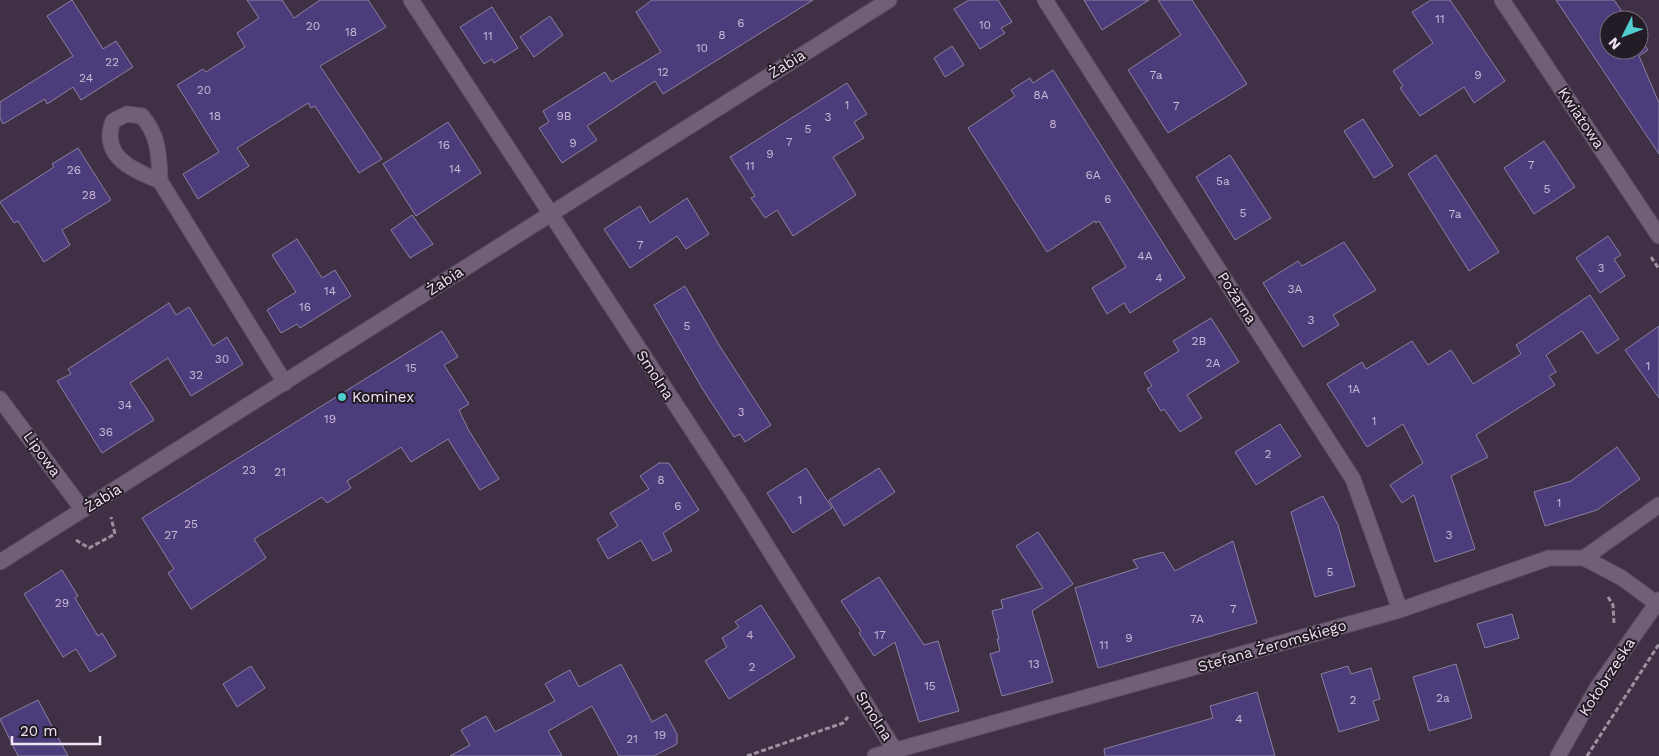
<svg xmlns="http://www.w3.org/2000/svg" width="1659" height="756" font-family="'Work Sans',sans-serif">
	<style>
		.building { fill: #4d3c7b; stroke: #88829f }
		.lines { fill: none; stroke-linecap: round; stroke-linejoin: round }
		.lane-casing { stroke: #5b4c5f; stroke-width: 17 }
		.street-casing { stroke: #5b4c5f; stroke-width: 17 }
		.secondary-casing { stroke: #5b4c5f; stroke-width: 17 }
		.path { stroke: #9d90a2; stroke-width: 3; stroke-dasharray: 5 2.5; stroke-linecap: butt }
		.lane { stroke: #715f77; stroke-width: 15 }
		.street { stroke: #715f77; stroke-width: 15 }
		.secondary { stroke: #715f77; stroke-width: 15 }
		.poi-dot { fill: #52cdcf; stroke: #231b25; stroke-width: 2 }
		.labels { text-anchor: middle; stroke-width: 4; stroke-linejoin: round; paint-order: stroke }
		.number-label { font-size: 12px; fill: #c6bad4 }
		.street-label { font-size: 15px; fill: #eee4f1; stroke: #231b25 }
		.poi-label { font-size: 15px; fill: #eee4f1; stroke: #231b25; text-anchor: start }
	</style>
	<rect width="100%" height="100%" fill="#403046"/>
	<path class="building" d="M 72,0 L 103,49 L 116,41 L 133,67 L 81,100 L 73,87 L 47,104 L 45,99 L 3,124 L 0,118 L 0,102 L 73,56 L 47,16 Z
		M 247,0 L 282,0 L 294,18 L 320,0 L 368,0 L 386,27 L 320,66 L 382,159 L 359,173 L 315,106 L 311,108 L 308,103 L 237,148 L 249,166 L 198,199 L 183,174 L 219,152 L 177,85 L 203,69 L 206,72 L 245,47 L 237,33 L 259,18 Z
		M 652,0 L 813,0 L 663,94 L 655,81 L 587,126 L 597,140 L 562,163 L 539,128 L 549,122 L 543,111 L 605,72 L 611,82 L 661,52 L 636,12 Z
		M 969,0 L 998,0 L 1012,22 L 1001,28 L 1005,33 L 980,49 L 954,9 Z
		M 1084,0 L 1149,0 L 1102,30 Z
		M 1158,0 L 1192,0 L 1247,84 L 1168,133 L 1128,70 L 1181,35 Z
		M 1431,0 L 1450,0 L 1505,81 L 1474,103 L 1464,87 L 1420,116 L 1400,88 L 1403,86 L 1393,71 L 1433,43 L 1412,12 Z
		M 1556,0 L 1614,0 L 1628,20 L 1609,20 L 1609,50 L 1639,50 L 1639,36 L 1648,50 L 1639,56 L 1659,103 L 1659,154 Z
		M 492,7 L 518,48 L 494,63 L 492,59 L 484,64 L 460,27 Z
		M 550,16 L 563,35 L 534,57 L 520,37 Z
		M 952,46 L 964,65 L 945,77 L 934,58 Z
		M 1053,70 L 1185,278 L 1130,313 L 1124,303 L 1107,314 L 1092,288 L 1126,267 L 1099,221 L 1096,223 L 1095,221 L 1047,252 L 968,128 L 1015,96 L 1011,90 L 1030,78 L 1033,83 Z
		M 847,83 L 867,114 L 854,122 L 864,138 L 833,157 L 856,195 L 793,236 L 777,210 L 765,218 L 751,198 L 755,196 L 730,157 Z
		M 1363,119 L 1393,166 L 1374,178 L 1344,131 Z
		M 448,122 L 481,173 L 416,216 L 383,164 Z
		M 1544,141 L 1575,187 L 1534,214 L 1504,168 Z
		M 78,148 L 111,200 L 62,230 L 70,245 L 44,262 L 18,221 L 14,223 L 0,202 L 54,167 L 52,164 Z
		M 1230,155 L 1271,218 L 1235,240 L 1196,177 Z
		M 1436,155 L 1499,252 L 1469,271 L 1408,174 Z
		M 687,198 L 709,234 L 686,249 L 677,236 L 630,268 L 604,229 L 640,206 L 650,223 Z
		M 412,215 L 433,244 L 410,258 L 391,230 Z
		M 1608,236 L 1621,255 L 1614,259 L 1625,276 L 1600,293 L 1576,258 Z
		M 297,239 L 322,278 L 335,270 L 351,296 L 300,328 L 297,324 L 281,333 L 267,310 L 296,292 L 272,255 Z
		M 1344,242 L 1376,290 L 1333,315 L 1339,325 L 1303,347 L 1263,283 L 1298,261 L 1302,266 Z
		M 685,286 L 719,345 L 771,425 L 745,442 L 740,434 L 734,437 L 702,388 L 654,305 Z
		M 1590,295 L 1619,339 L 1597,354 L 1582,331 L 1546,355 L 1556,372 L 1549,376 L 1555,385 L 1476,435 L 1488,457 L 1451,476 L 1475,549 L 1435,562 L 1414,495 L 1402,503 L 1390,485 L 1423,463 L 1403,424 L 1367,447 L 1327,384 L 1362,362 L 1366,369 L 1412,341 L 1428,365 L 1451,350 L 1473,384 L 1521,354 L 1516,345 Z
		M 169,303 L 176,315 L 189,307 L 213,346 L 227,337 L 243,364 L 191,396 L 168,358 L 130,383 L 154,420 L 102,453 L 57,381 L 71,374 L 68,369 Z
		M 1211,318 L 1239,362 L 1187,395 L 1202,418 L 1180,432 L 1164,409 L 1161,411 L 1147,389 L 1152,386 L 1144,373 L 1179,351 L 1173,341 Z
		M 1659,326 L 1659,398 L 1625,350 Z
		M 442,331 L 458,357 L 444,365 L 469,404 L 459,410 L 468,429 L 499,479 L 480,490 L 448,439 L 411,462 L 401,447 L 347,481 L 351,488 L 327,503 L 322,497 L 254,539 L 266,558 L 191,609 L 168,573 L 174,569 L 142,518 Z
		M 1280,424 L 1301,456 L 1256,485 L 1235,452 Z
		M 1617,447 L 1640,479 L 1597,510 L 1545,526 L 1534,492 L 1571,481 Z
		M 659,463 L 669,463 L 699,510 L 663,533 L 672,551 L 653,561 L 641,540 L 608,559 L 597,539 L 618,526 L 610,513 L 649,489 L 640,476 Z
		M 806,468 L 832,508 L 793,533 L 767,493 Z
		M 879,468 L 895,492 L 844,526 L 829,500 Z
		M 1323,496 L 1338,525 L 1355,586 L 1315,597 L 1291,512 Z
		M 1038,532 L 1073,584 L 1032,611 L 1053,682 L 1002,696 L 990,654 L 1000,651 L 997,639 L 999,639 L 992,611 L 1003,608 L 1001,600 L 1043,588 L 1016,546 Z
		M 1233,541 L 1257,623 L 1098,668 L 1075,588 L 1138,568 L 1133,560 L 1163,552 L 1175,571 Z
		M 62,570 L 78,596 L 75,598 L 98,636 L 102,633 L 116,656 L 90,672 L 76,649 L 63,657 L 24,594 Z
		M 879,577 L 924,645 L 938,641 L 959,711 L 919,722 L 895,642 L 874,656 L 859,633 L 861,631 L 841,601 Z
		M 761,605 L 795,657 L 729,699 L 705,661 L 727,647 L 722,638 L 739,627 L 735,622 Z
		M 1512,614 L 1519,638 L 1485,648 L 1477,624 Z
		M 621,664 L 652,722 L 666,714 L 677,734 L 677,744 L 654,756 L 619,756 L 592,706 L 548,731 L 562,756 L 450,756 L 470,745 L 461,730 L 486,716 L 495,732 L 555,701 L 545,684 L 557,677 L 570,670 L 579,687 Z
		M 1456,664 L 1472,718 L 1429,731 L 1413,677 Z
		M 251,666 L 265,688 L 237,707 L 223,684 Z
		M 1348,666 L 1351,674 L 1371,668 L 1380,699 L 1373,701 L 1379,720 L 1339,732 L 1321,674 Z
		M 1257,692 L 1275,756 L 1105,756 L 1104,749 L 1213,718 L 1210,706 Z
		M 38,700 L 68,756 L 18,756 L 0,719 Z"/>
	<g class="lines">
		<g class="lane-casing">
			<path id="lane" d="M 160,181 C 132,170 100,156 113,121 L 127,114 L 142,116 C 159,136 159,155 160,181 L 285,383
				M 1584,558 L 1659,505"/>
		</g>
		<g class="street-casing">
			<path id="street" d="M 411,0 L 738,500 L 896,752
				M 1045,0 L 1353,479 L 1400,610
				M 1502,0 L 1659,236
				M 0,399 L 83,510
				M 0,562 L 889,0
				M 875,756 L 1400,610 L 1549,558 L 1584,558 L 1622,578 L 1656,603"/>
		</g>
		<g class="secondary-casing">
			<path id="secondary" d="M 1558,756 L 1597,688 L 1659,600"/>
		</g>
		<path class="path" d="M 1651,257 L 1659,269
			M 76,540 L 89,548 L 115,534 L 111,517
			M 1608,597 L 1613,605 L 1614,624
			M 747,756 L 843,723 L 848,717
			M 1587,756 L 1659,644"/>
		<use href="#lane" class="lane"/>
		<use href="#street" class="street"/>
		<use href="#secondary" class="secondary"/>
	</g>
	<circle class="poi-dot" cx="342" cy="397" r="5"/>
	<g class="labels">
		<g class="number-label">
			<text x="1440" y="23">11</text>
			<text x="741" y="27">6</text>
			<text x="985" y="29">10</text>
			<text x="313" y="30">20</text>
			<text x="351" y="36">18</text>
			<text x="722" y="39">8</text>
			<text x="488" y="40">11</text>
			<text x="702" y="52">10</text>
			<text x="112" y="66">22</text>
			<text x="663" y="76">12</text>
			<text x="1156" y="79">7a</text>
			<text x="1478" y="79">9</text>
			<text x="86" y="82">24</text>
			<text x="204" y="94">20</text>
			<text x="1041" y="99">8A</text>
			<text x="847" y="109">1</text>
			<text x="1176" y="110">7</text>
			<text x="215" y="120">18</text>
			<text x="564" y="120">9B</text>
			<text x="828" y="121">3</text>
			<text x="1053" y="128">8</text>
			<text x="808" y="133">5</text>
			<text x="789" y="146">7</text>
			<text x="573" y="147">9</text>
			<text x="444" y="149">16</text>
			<text x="770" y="158">9</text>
			<text x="1531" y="169">7</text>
			<text x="750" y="170">11</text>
			<text x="455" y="173">14</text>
			<text x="74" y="174">26</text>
			<text x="1093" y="179">6A</text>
			<text x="1223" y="185">5a</text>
			<text x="1547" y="193">5</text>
			<text x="89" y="199">28</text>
			<text x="1108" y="203">6</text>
			<text x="1243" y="217">5</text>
			<text x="1455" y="218">7a</text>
			<text x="640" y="249">7</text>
			<text x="1145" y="260">4A</text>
			<text x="1601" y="272">3</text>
			<text x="1159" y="282">4</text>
			<text x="1295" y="293">3A</text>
			<text x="330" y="295">14</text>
			<text x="305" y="311">16</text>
			<text x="1311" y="324">3</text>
			<text x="687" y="330">5</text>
			<text x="1199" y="345">2B</text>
			<text x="222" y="363">30</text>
			<text x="1213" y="367">2A</text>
			<text x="1648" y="370">1</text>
			<text x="411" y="372">15</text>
			<text x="196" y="379">32</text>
			<text x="1354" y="393">1A</text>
			<text x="125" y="409">34</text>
			<text x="741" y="416">3</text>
			<text x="330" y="423">19</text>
			<text x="1374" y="425">1</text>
			<text x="106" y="436">36</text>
			<text x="1268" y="458">2</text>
			<text x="249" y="474">23</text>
			<text x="280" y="476">21</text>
			<text x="661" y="484">8</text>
			<text x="800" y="504">1</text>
			<text x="1559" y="507">1</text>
			<text x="678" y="510">6</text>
			<text x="191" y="528">25</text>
			<text x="171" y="539">27</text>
			<text x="1449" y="539">3</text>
			<text x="1330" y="576">5</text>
			<text x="62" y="607">29</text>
			<text x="1233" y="613">7</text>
			<text x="1197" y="623">7A</text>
			<text x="750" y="639">4</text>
			<text x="880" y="639">17</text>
			<text x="1129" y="642">9</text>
			<text x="1104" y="649">11</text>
			<text x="1034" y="668">13</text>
			<text x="752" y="671">2</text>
			<text x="930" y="690">15</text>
			<text x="1443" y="702">2a</text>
			<text x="1353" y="704">2</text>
			<text x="1239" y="723">4</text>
			<text x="660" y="739">19</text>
			<text x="632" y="743">21</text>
		</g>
		<g class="street-label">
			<text transform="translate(787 64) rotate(-32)" y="5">Żabia</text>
			<text transform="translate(1581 118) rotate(56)" y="5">Kwiatowa</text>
			<text transform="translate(445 281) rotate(-33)" y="5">Żabia</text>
			<text transform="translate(1237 298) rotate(57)" y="5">Pożarna</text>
			<text transform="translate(655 375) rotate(57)" y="5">Smolna</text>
			<text transform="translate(42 454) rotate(54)" y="5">Lipowa</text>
			<text transform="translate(103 498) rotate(-32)" y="5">Żabia</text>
			<text transform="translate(1272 646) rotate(-16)" y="5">Stefana Żeromskiego</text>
			<text transform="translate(1607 677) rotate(-57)" y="5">Kołobrzeska</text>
			<text transform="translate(874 716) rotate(58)" y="5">Smolna</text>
		</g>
		<g class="poi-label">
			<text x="352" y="402">Kominex</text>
		</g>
	</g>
	<g transform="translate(1624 35) rotate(228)"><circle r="24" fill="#231b25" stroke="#746b77"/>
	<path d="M0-4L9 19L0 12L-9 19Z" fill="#52cdcf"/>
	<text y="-8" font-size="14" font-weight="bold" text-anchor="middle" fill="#eee4f1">N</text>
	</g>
	<path d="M12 736v8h88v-8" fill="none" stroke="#eee4f1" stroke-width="2.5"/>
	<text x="20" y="736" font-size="15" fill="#eee4f1" stroke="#231b25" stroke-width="4" paint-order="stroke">20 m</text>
</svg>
